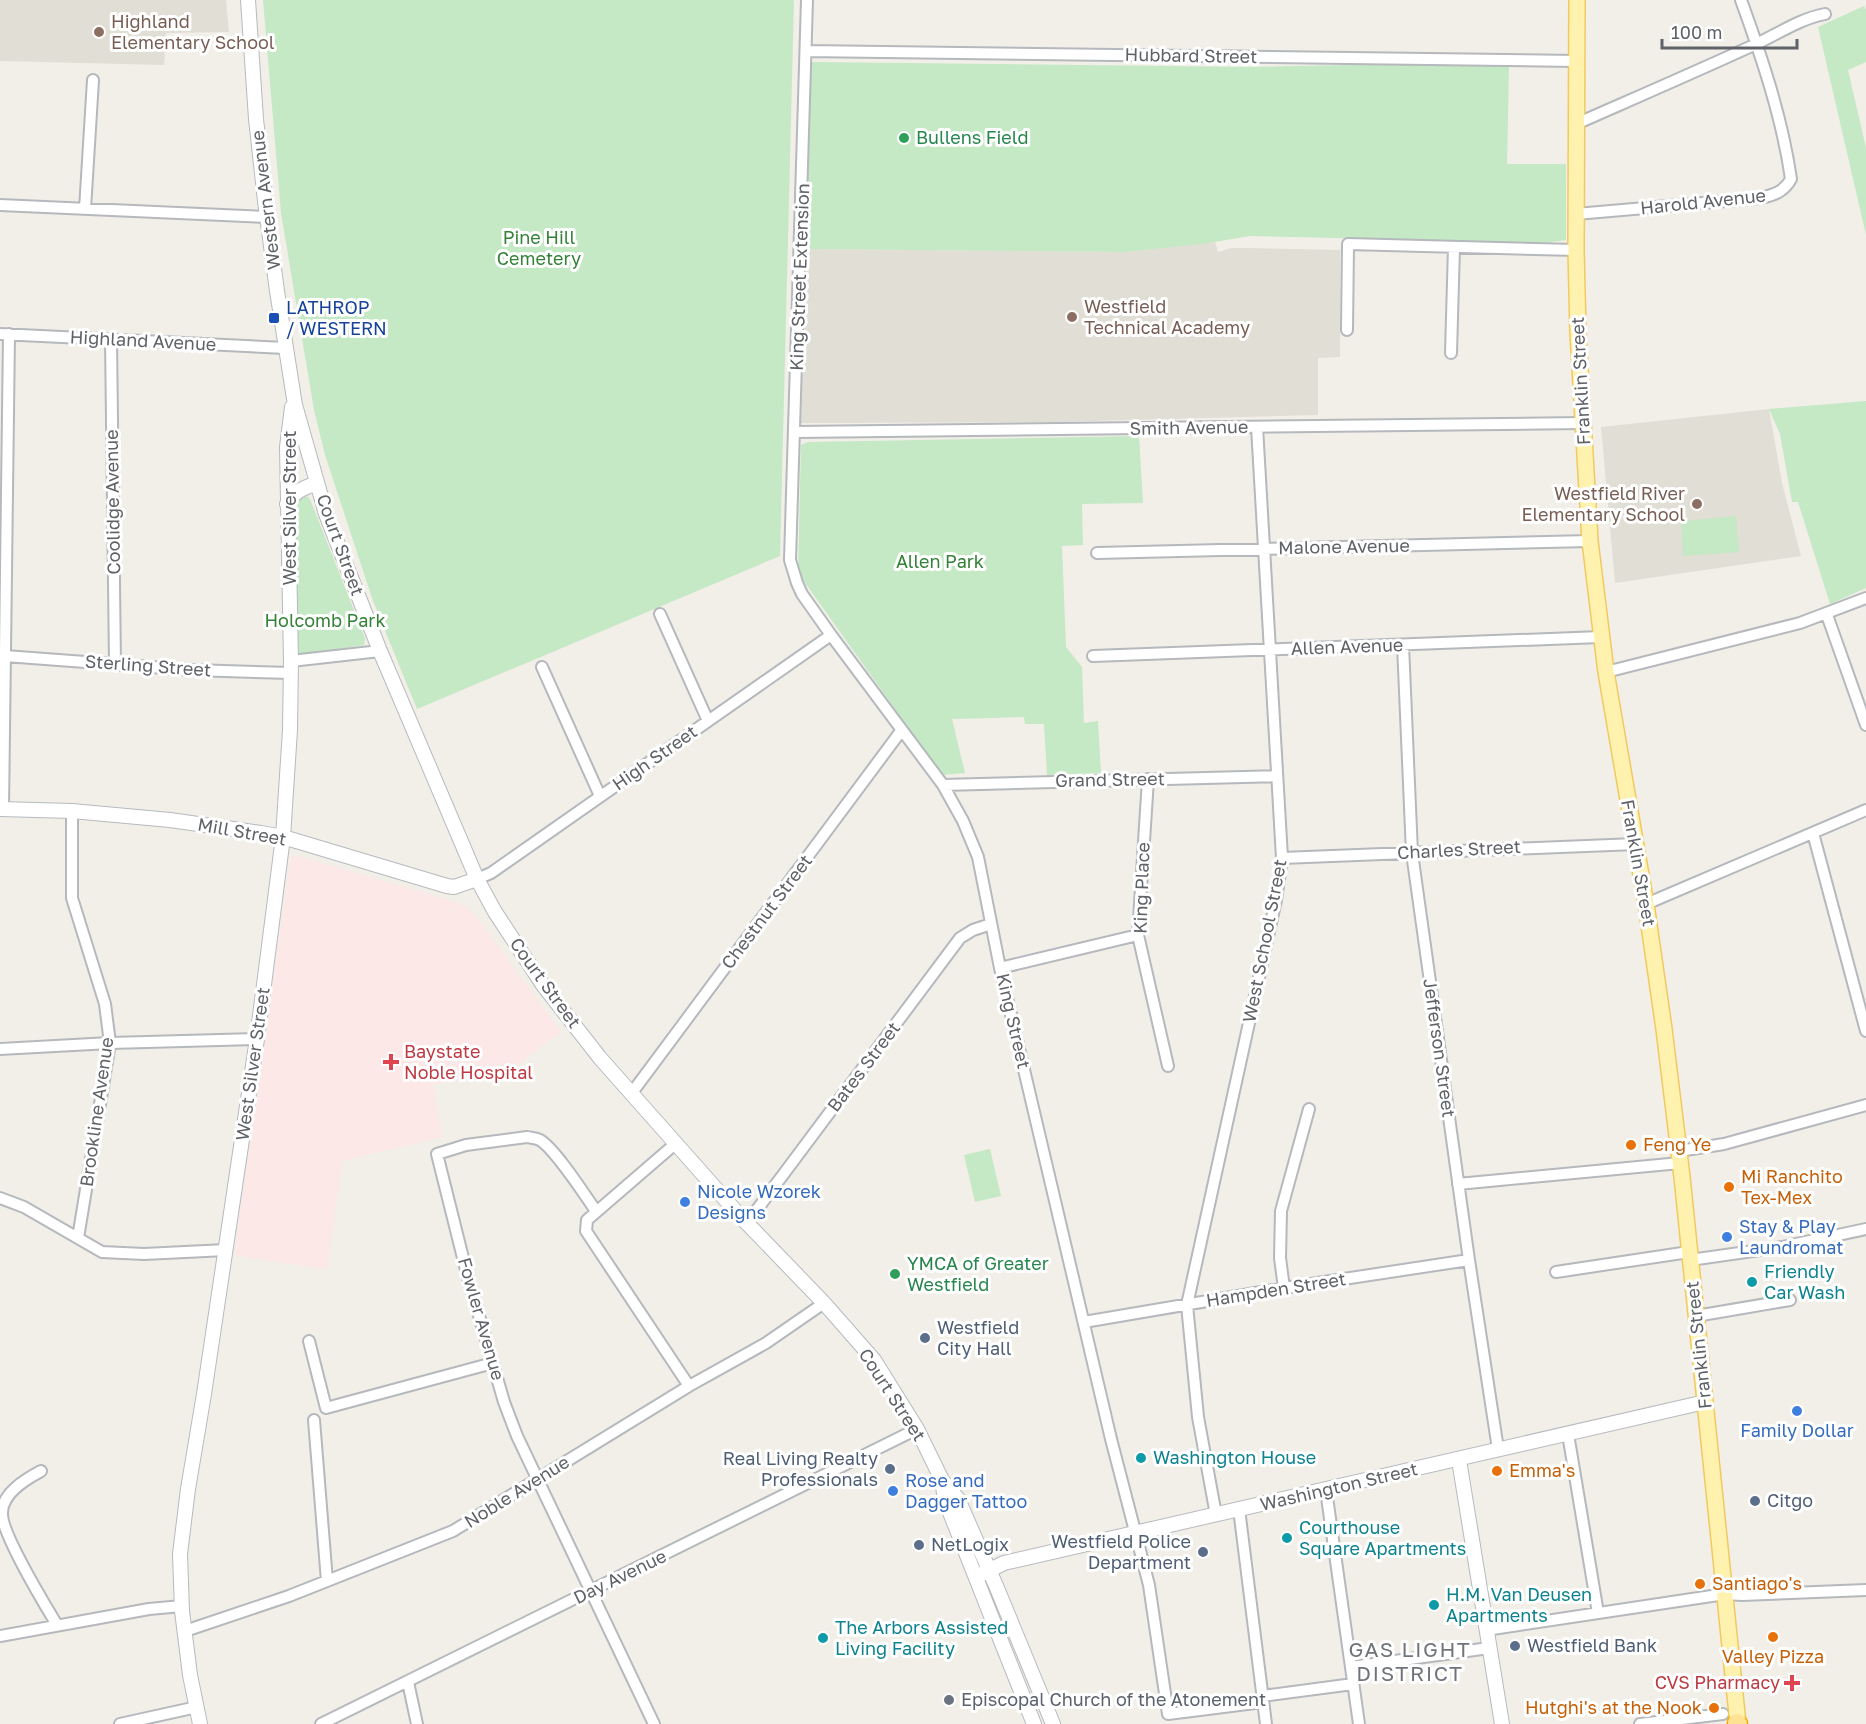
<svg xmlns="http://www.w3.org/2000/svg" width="1866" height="1724" font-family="'Golos Text',sans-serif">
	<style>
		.education { fill: #e1ded6 }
		.medical { fill: #fce8e6 }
		.green { fill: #c5e8c5 }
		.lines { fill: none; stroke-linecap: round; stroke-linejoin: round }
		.street-casing { stroke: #b5b8bc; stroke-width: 14 }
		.secondary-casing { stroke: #b6babf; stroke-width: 16 }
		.primary-casing { stroke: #f2c960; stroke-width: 18 }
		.highway-casing { stroke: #f9ab00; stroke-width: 21 }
		.street { stroke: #fff; stroke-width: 10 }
		.secondary { stroke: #fff; stroke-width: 14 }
		.primary { stroke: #fff2af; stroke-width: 15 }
		.highway { stroke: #fde293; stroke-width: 18 }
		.education-dot { fill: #8d6e63; stroke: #fff; stroke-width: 2 }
		.leisure-dot { fill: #2e9e5b; stroke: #fff; stroke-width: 2 }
		.transit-dot { fill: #1a4fb4; stroke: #fff; stroke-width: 2 }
		.health-dot { fill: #e0444e; stroke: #fff; stroke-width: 2 }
		.food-dot { fill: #e8710a; stroke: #fff; stroke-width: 2 }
		.shop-dot { fill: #3f7fe0; stroke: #fff; stroke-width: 2 }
		.culture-dot { fill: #0f9aa8; stroke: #fff; stroke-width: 2 }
		.service-dot { fill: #5c6f8a; stroke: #fff; stroke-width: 2 }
		.worship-dot { fill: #6b7280; stroke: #fff; stroke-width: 2 }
		.labels { text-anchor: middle; stroke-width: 6; stroke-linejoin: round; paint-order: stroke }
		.education-label { font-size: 18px; fill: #785e54; stroke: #fff; text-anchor: start }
		.street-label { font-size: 18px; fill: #5f6368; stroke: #fff }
		.leisure-label { font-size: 18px; fill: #27864d; stroke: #fff; text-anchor: start }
		.park-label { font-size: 18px; fill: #348238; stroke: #fff }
		.transit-label { font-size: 18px; fill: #164399; stroke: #fff; text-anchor: start }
		.health-label { font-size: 18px; fill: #be3a42; stroke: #fff; text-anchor: start }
		.food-label { font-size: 18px; fill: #c56008; stroke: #fff; text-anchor: start }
		.shop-label { font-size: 18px; fill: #366cbe; stroke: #fff; text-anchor: start }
		.culture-label { font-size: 18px; fill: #0d838f; stroke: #fff; text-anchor: start }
		.service-label { font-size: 18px; fill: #4e5e75; stroke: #fff; text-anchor: start }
		.worship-label { font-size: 18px; fill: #5b616d; stroke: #fff; text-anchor: start }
		.quarter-label { font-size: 21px; letter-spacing: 1.5px; fill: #70757a; stroke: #fff }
	</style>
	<rect width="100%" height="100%" fill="#f1efe8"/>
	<path class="education" d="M 0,0 L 226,0 L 229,32 L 166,33 L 164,65 L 0,61 Z
		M 1215,242 L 1218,252 L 1231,248 L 1245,248 L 1340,250 L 1340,357 L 1318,358 L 1318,415 L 1057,422 L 801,423 L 806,249 L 1126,252 Z
		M 1769,409 L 1782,483 L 1801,556 L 1615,583 L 1601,427 Z"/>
	<path class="medical" d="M 291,856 L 298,856 L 456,902 L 465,907 L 475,915 L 561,1032 L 510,1070 L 433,1085 L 442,1137 L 342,1161 L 327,1269 L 234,1256 Z"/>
	<path class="green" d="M 263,0 L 794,0 L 780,556 L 417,709 L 373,601 L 325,455 L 314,410 L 281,213 Z
		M 1864,6 L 1866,10 L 1866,62 L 1848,70 L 1866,148 L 1866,235 L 1818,27 Z
		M 811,62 L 1247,67 L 1456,63 L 1509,64 L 1507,164 L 1566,164 L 1566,240 L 1544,243 L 1250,236 L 1202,244 L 1126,252 L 806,249 Z
		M 1866,401 L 1866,588 L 1830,604 L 1798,502 L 1792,502 L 1780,434 L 1769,409 Z
		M 1139,436 L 1143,503 L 1082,504 L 1083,545 L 1062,546 L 1066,647 L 1082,667 L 1084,723 L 1098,721 L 1101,773 L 1047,775 L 1044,724 L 1025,724 L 1024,717 L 952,719 L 965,773 L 942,775 L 798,573 L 801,445 L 808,442 Z
		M 307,496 L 310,499 L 365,638 L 364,645 L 300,655 L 297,652 L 294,509 L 296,500 Z
		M 1736,516 L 1739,552 L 1683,556 L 1681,521 Z
		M 990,1149 L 1001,1196 L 975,1202 L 964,1155 Z"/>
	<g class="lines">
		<g class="street-casing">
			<path id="street" d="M 807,0 L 790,560 L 797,583 L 802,594 L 831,635 L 943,785 L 963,821 L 978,857 L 1000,968 L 1051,1184 L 1111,1439 L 1149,1585 L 1168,1714 L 1263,1702
				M 806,51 L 1576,61
				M 1576,124 C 1635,98 1695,72 1754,45 C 1778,34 1799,19 1825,14
				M 0,205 L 267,217
				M 85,209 L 93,80
				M 1576,214 L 1760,198 C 1774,195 1784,192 1791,179 C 1782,117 1762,58 1741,0
				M 1347,330 L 1348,244 L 1576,250
				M 0,334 L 285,348
				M 111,339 L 115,664
				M 1451,353 L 1454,247
				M 795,432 L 1583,423
				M 1097,553 L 1590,541
				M 660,614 L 708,721
				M 1827,615 L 1866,725
				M 1403,645 L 1412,853 L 1469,1260 L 1498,1449
				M 5,656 L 192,670 L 291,673
				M 1093,656 L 1601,637
				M 291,661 L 380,651
				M 542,667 L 600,796
				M 1606,672 L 1800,623 L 1866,598
				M 1148,779 L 1138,935 L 1168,1066
				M 943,785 L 1277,776
				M 3,809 L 9,334
				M 72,811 L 72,898 L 105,1004 L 110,1043 L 78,1238
				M 1813,833 L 1866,1031
				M 1282,858 L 1636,844
				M 477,879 L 491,873 L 831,635
				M 1646,904 L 1866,810
				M 1000,968 L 1138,935
				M 0,1049 L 110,1043 L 257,1039
				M 631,1094 L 901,731
				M 675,1144 L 587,1220 L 586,1231 L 689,1386
				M 1679,1151 L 1724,1144 L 1866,1105
				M 1458,1184 L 1680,1163
				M 0,1198 L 24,1207 L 102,1252 L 144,1254 L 226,1250
				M 596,1211 C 584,1194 556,1150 540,1140 C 536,1138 532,1138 527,1137 L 466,1145 L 437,1154 L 467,1274 L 504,1402 L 517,1436 L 654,1724
				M 747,1223 L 960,938 L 973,930 L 991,924
				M 1690,1260 L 1782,1247 L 1866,1229
				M 1556,1272 L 1689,1252
				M 1284,1288 L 1280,1258 L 1281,1211 L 1309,1109
				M 1696,1316 L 1790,1300
				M 1084,1322 L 1284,1288 L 1469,1260
				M 309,1341 L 326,1408 L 493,1363
				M 314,1420 L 327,1581
				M 1568,1434 L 1598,1613
				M 41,1471 C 26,1479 2,1493 2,1513 C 1,1533 45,1605 57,1625
				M 1326,1490 L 1359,1724
				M 1239,1509 L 1266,1724
				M 1216,1515 L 1198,1417 L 1187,1305 L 1276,900 L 1282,858 L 1257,427
				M 1486,1630 L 1725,1594 L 1742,1595 L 1866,1590
				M 185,1631 L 289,1596 L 453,1531 L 689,1386 L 766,1343 L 824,1303
				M 0,1636 L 149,1609 L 182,1606
				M 1351,1667 L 1489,1648
				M 408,1682 L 417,1724
				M 1262,1696 L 1353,1684
				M 120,1724 L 197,1707
				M 321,1724 L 917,1429
				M 1640,1724 L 1723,1714"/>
		</g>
		<g class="secondary-casing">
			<path id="secondary" d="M 248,0 L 256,119 L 265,201 L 277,291 L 295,405 L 326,514 L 380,651 L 477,879 L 495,912 L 543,985 L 600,1058 L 740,1216 L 824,1303 L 874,1360 L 917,1429 L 942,1480 L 958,1499 L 997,1588 L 1053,1724
				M 287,504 C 294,491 304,488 317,483
				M 0,809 L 72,811 L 170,820 L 261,833 L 283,837 L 447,886 L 454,887 L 477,879
				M 1459,1460 L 1502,1724
				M 942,1480 L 945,1500 L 1034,1724
				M 976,1577 L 1004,1563 L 1705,1402
				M 200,1724 L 190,1675 L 182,1611 L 180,1554 L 188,1489 L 204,1394 L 257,1039 L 283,837 L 290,730 L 291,661 L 287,447 L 292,407"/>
		</g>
		<g class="primary-casing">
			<path id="primary" d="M 1577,0 L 1576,250 L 1578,333 L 1590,541 L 1606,672 L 1646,904 L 1664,1029 L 1682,1177 L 1738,1724"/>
		</g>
		<g class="highway-casing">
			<path id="highway" d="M 1737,1723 L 1738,1724"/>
		</g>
		<use href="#street" class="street"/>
		<use href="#secondary" class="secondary"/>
		<use href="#primary" class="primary"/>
		<use href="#highway" class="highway"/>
	</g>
	<g class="education-dot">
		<circle cx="99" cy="32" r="6"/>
		<circle cx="1072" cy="317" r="6"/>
		<circle cx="1697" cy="504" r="6"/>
	</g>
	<g class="leisure-dot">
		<circle cx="904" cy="138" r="6"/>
		<circle cx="895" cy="1274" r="6"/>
	</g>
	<rect class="transit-dot" x="268" y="312" width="12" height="12" rx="3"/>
	<g class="health-dot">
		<path d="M388 1053h6v6h6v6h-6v6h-6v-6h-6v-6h6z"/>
		<path d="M1789 1674h6v6h6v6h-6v6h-6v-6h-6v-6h6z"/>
	</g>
	<g class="food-dot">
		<circle cx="1631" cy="1145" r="6"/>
		<circle cx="1729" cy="1187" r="6"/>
		<circle cx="1497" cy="1471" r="6"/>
		<circle cx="1700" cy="1584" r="6"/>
		<circle cx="1773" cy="1637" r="6"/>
		<circle cx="1714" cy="1708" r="6"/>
	</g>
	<g class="shop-dot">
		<circle cx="685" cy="1202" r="6"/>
		<circle cx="1727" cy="1237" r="6"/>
		<circle cx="1797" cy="1411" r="6"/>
		<circle cx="893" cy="1491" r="6"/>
	</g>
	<g class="culture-dot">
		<circle cx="1752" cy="1282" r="6"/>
		<circle cx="1141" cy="1458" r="6"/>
		<circle cx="1287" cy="1538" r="6"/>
		<circle cx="1434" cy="1605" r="6"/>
		<circle cx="823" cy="1638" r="6"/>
	</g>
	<g class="service-dot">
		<circle cx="925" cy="1338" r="6"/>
		<circle cx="890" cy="1469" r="6"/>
		<circle cx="1755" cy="1501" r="6"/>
		<circle cx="919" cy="1545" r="6"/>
		<circle cx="1203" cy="1552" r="6"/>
		<circle cx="1515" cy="1646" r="6"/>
	</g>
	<circle class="worship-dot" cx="949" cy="1700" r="6"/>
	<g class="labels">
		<g class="education-label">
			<text x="111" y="28">Highland<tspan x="111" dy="21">Elementary School</tspan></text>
			<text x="1084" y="313">Westfield<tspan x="1084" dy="21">Technical Academy</tspan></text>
			<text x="1685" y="500" text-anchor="end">Westfield River<tspan x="1685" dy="21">Elementary School</tspan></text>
		</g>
		<g class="street-label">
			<text transform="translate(1191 56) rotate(1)" y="6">Hubbard Street</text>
			<text transform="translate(266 200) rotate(-97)" y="6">Western Avenue</text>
			<text transform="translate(1703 202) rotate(-6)" y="6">Harold Avenue</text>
			<text transform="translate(800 277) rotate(-88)" y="6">King Street Extension</text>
			<text transform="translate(143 341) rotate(3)" y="6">Highland Avenue</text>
			<text transform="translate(1581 381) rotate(-93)" y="6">Franklin Street</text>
			<text transform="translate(1189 428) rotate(-1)" y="6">Smith Avenue</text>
			<text transform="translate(113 502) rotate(-91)" y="6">Coolidge Avenue</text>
			<text transform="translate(290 508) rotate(-90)" y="6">West Silver Street</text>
			<text transform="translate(340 545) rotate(70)" y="6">Court Street</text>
			<text transform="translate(1344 547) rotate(-1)" y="6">Malone Avenue</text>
			<text transform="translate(1347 647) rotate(-2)" y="6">Allen Avenue</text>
			<text transform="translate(148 666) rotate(4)" y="6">Sterling Street</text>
			<text transform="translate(655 758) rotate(-35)" y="6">High Street</text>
			<text transform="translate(1110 780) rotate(-1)" y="6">Grand Street</text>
			<text transform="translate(242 832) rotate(10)" y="6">Mill Street</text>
			<text transform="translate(1459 850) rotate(-3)" y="6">Charles Street</text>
			<text transform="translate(1638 863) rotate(80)" y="6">Franklin Street</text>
			<text transform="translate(1142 888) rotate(-88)" y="6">King Place</text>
			<text transform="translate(767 912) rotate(-53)" y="6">Chestnut Street</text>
			<text transform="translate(1265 941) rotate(-79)" y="6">West School Street</text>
			<text transform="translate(545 983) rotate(54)" y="6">Court Street</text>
			<text transform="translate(1013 1021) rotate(77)" y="6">King Street</text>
			<text transform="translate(1439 1048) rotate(82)" y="6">Jefferson Street</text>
			<text transform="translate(253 1064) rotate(-82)" y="6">West Silver Street</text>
			<text transform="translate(864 1067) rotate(-53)" y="6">Bates Street</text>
			<text transform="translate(97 1112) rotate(-82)" y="6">Brookline Avenue</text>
			<text transform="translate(1276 1290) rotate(-9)" y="6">Hampden Street</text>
			<text transform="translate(481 1319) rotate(74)" y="6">Fowler Avenue</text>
			<text transform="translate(1699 1345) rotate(-96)" y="6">Franklin Street</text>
			<text transform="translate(892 1395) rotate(57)" y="6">Court Street</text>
			<text transform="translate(1339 1487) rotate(-13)" y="6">Washington Street</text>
			<text transform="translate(517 1492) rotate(-32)" y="6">Noble Avenue</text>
			<text transform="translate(620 1577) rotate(-26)" y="6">Day Avenue</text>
		</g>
		<g class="leisure-label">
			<text x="916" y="144">Bullens Field</text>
			<text x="907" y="1270">YMCA of Greater<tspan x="907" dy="21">Westfield</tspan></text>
		</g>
		<g class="park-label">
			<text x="539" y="244">Pine Hill<tspan x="539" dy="21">Cemetery</tspan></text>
			<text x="940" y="568">Allen Park</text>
			<text x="325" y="627">Holcomb Park</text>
		</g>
		<g class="transit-label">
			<text x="286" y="314">LATHROP<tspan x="286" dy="21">/ WESTERN</tspan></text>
		</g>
		<g class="health-label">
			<text x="404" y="1058">Baystate<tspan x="404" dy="21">Noble Hospital</tspan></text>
			<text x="1780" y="1689" text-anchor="end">CVS Pharmacy</text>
		</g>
		<g class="food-label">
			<text x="1643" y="1151">Feng Ye</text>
			<text x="1741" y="1183">Mi Ranchito<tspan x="1741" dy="21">Tex-Mex</tspan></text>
			<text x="1509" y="1477">Emma's</text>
			<text x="1712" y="1590">Santiago's</text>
			<text x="1773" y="1663" text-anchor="middle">Valley Pizza</text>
			<text x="1702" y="1714" text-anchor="end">Hutghi's at the Nook</text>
		</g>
		<g class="shop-label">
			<text x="697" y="1198">Nicole Wzorek<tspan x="697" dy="21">Designs</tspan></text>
			<text x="1739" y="1233">Stay &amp; Play<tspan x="1739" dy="21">Laundromat</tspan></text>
			<text x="1797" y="1437" text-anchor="middle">Family Dollar</text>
			<text x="905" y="1487">Rose and<tspan x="905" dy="21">Dagger Tattoo</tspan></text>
		</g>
		<g class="culture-label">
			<text x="1764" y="1278">Friendly<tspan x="1764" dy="21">Car Wash</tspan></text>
			<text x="1153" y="1464">Washington House</text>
			<text x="1299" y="1534">Courthouse<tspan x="1299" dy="21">Square Apartments</tspan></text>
			<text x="1446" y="1601">H.M. Van Deusen<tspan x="1446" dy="21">Apartments</tspan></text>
			<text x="835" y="1634">The Arbors Assisted<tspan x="835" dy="21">Living Facility</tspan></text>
		</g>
		<g class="service-label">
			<text x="937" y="1334">Westfield<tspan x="937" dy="21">City Hall</tspan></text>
			<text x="878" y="1465" text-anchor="end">Real Living Realty<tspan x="878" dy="21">Professionals</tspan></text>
			<text x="1767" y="1507">Citgo</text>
			<text x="1191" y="1548" text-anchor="end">Westfield Police<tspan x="1191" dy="21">Department</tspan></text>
			<text x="931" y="1551">NetLogix</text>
			<text x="1527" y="1652">Westfield Bank</text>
		</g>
		<g class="worship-label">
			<text x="961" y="1706">Episcopal Church of the Atonement</text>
		</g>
		<g class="quarter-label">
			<text x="1410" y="1657">GAS LIGHT<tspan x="1410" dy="24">DISTRICT</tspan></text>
		</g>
	</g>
	<path d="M1662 39v9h135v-9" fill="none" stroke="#5f6368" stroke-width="3"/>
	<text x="1671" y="39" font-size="18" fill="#5f6368" stroke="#ffffff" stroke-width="4.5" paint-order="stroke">100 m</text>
</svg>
